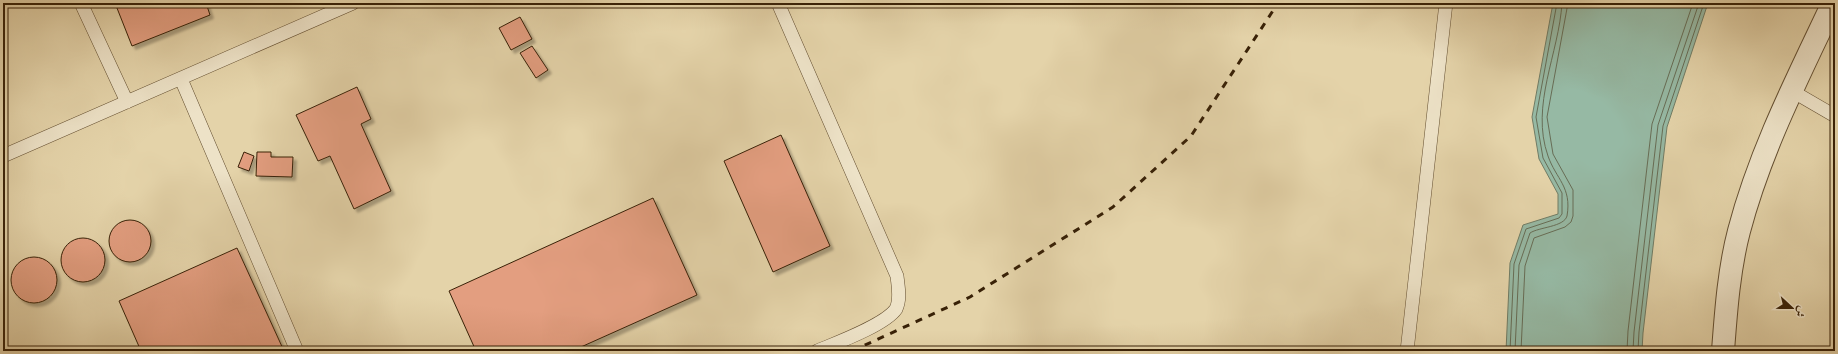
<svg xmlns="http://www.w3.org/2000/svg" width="1838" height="354" font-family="'IM FELL French Canon',Amiri,serif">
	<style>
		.water { fill: #96b9a4; stroke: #707c65 }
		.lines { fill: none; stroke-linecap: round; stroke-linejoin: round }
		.shore { stroke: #676d56; stroke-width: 1 }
		.building { fill: #e39e80; stroke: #382107; filter: url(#shadow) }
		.service-casing { stroke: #634e30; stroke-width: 14 }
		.tertiary-casing { stroke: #634e30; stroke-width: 24 }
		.service { stroke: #ede2c7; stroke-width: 13 }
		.tertiary { stroke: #ede2c7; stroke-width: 22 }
		.rail { stroke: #382107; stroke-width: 3; stroke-dasharray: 7 7; stroke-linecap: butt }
	</style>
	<defs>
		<filter id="shadow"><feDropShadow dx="3.5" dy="3.5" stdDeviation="1" flood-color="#0004"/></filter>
	</defs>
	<rect width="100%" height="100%" fill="#e4d3a9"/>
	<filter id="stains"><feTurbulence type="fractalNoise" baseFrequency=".005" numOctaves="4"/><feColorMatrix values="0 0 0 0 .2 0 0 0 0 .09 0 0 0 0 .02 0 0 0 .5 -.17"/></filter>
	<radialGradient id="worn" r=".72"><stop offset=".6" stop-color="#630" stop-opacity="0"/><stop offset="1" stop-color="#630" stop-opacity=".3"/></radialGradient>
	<path class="water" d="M 1553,3 L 1708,3 L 1667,127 L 1643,333 L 1642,351 L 1506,351 L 1510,263 L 1523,225 L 1558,214 L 1558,194 L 1539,159 L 1532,117 Z"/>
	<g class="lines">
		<path class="shore" d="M 1510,351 L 1514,264 L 1526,229 L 1559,218 L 1562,214 L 1562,193 L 1543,158 L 1536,117 L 1557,3
			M 1515,351 L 1519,265 L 1530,233 C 1539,227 1564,227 1567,216 C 1572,187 1556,179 1548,156 C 1530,105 1559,54 1562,3
			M 1521,351 L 1525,266 L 1534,238 L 1565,227 L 1571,222 L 1573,216 L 1573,190 L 1553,154 L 1547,117 L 1568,3
			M 1627,351 L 1628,331 L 1652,124 L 1693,3
			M 1633,351 L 1634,332 L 1658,125 L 1699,3
			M 1638,351 L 1639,332 L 1663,126 L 1704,3"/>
	</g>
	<path class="building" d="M 115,3 L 206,3 L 210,15 L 132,46 Z
		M 520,17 L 532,39 L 511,50 L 499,28 Z
		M 532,46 L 548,70 L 536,78 L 520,53 Z
		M 357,87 L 371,119 L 361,124 L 391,191 L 354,209 L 330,156 L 318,161 L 296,115 Z
		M 781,135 L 830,246 L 773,272 L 724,161 Z
		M 244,152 L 254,156 L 249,171 L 238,167 Z
		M 257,152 L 271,152 L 271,157 L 293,157 L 292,177 L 256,176 Z
		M 653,198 L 697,295 L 572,351 L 476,351 L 449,291 Z
		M109 241a21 21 0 1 1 42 0a21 21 0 1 1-42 0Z
		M61 260a22 22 0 1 1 44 0a22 22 0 1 1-44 0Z
		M 237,248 L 284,351 L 141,351 L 119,301 Z
		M11 280a23 23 0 1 1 46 0a23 23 0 1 1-46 0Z"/>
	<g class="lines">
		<g class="service-casing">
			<path id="service" d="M 81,3 L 127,102
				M 778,3 L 897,276 C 898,286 901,299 896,309 C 885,325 836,343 817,351
				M 181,79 L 297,351
				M 1792,91 L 1835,116
				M 3,156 L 353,3
				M 1407,351 L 1446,3"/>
		</g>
		<g class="tertiary-casing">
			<path id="tertiary" d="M 1723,351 C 1726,311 1729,269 1739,231 C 1760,151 1798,77 1833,3"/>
		</g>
		<use href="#service" class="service"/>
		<use href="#tertiary" class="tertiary"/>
		<path class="rail" d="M 852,351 L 970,297 L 1113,207 L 1191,136 L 1278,3"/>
	</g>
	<rect width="1838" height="354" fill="none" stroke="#e4d3a9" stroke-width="16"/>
	<rect x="4" y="4" width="1830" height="346" fill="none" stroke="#382107" stroke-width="2"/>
	<rect x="8" y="8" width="1822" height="338" fill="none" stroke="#382107"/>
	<g transform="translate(1792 308) rotate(112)" stroke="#ede2c7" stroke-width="3" paint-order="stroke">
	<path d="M0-3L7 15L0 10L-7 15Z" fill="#382107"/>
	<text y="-6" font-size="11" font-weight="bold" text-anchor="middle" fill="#382107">ش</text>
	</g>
	<rect width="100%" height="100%" filter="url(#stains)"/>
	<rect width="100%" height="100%" fill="url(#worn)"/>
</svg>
